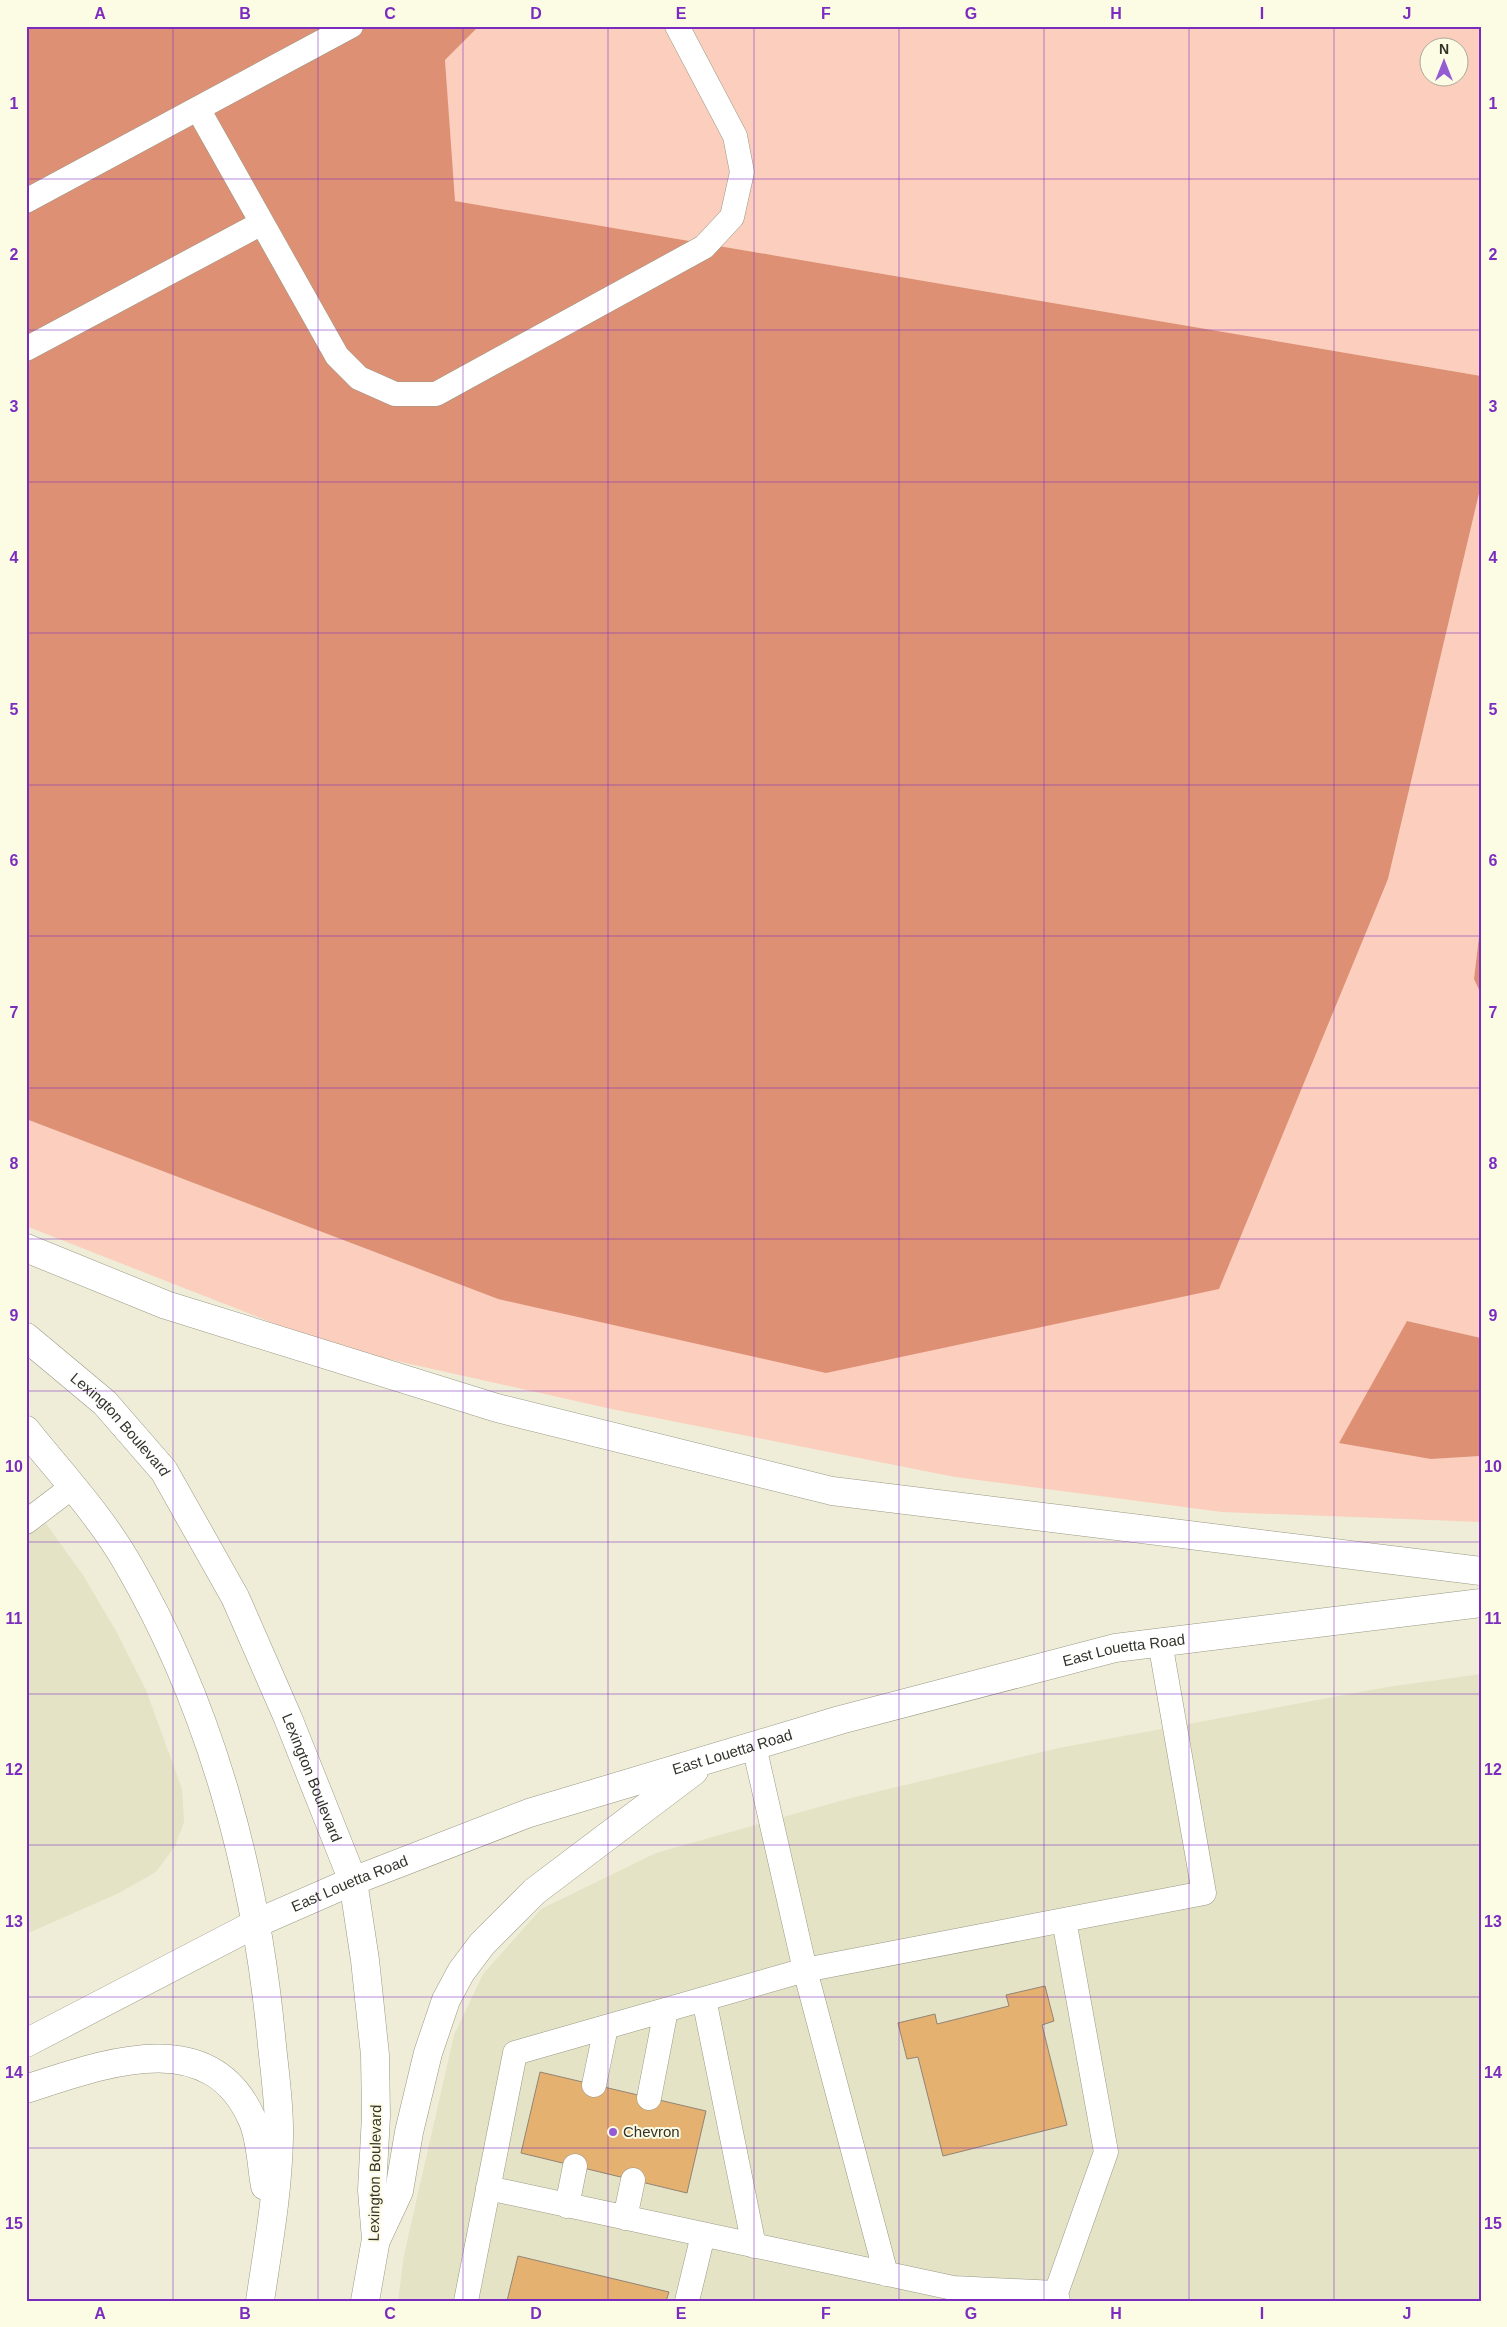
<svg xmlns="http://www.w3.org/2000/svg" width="1507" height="2327" font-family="Helvetica,sans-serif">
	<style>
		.built { fill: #e4e3c6 }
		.green { fill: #fccebe; fill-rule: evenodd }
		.forest { fill: #de9075 }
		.building { fill: #e5b170; stroke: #928474 }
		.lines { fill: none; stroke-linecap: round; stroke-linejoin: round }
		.service-casing { stroke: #9a9984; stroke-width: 25 }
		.secondary-casing { stroke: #9a9984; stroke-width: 29 }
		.service { stroke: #fff; stroke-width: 24 }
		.secondary { stroke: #fff; stroke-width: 28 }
		.grid { fill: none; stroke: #7b2cbf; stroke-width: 1; stroke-opacity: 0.55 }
		.poi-dot { fill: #945bd2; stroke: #fcfbe4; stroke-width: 2 }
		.labels { text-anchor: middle; stroke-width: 4; stroke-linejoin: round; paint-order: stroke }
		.street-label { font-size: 15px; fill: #33332a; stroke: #fcfbe4 }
		.poi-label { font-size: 15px; fill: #33332a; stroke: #fcfbe4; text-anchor: start }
		.neatline { fill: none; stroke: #7b2cbf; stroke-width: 2 }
		.grid-label { font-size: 16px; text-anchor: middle; font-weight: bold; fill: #7b2cbf }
	</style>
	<rect width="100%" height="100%" fill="#efedd7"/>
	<path class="built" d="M 26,1496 L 83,1575 L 116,1631 L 146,1690 L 182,1789 L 184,1822 L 175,1846 L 156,1872 L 119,1893 L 26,1934 Z
		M 1481,1674 L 1481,2301 L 398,2301 L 404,2255 L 454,2035 L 483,1974 L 541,1909 L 656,1853 L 851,1798 L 1059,1748 L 1387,1687 Z"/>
	<path class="green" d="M 479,26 L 1481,26 L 1481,376 L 454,201 L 445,60 ZM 1430,48 L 1460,48 L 1460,78 L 1430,78 Z
		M 1481,485 L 1481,920 L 1474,979 L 1481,994 L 1481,1338 L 1407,1321 L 1431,1459 L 1481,1456 L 1481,1522 L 1222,1512 L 955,1477 L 616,1410 L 334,1347 L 26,1226 L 26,1119 L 498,1299 L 1388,879 Z"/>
	<path class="forest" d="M 26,26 L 479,26 L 445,60 L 455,201 L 1481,376 L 1481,485 L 1388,879 L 1219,1289 L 826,1373 L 498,1299 L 26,1119 Z
		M 1481,920 L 1481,994 L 1474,979 Z
		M 1407,1321 L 1481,1338 L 1481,1456 L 1431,1459 L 1339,1443 Z"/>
	<path class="building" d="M 1045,1986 L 1054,2021 L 1042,2025 L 1067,2125 L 943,2156 L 918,2057 L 907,2059 L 898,2023 L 935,2014 L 937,2024 L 1009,2006 L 1006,1995 Z
		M 540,2072 L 706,2111 L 687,2193 L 521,2153 Z
		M 518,2256 L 669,2292 L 666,2301 L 507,2301 Z"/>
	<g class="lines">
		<g class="service-casing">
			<path id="service" d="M 198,109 L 337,356 L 359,378 L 395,394 L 436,394 L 704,247 L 732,217 L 742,172 L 735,136 L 677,26
				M 26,201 L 351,26
				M 26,349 L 262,223
				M 26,1522 L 72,1487
				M 704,1999 L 754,2246
				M 594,2085 L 606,2027
				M 649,2098 L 666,2010
				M 488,2188 L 953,2288 L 1056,2293
				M 567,2206 L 575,2166
				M 625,2218 L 633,2180
				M 886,2274 L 805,1970 L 1204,1893 L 1160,1642
				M 466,2301 L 515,2053 L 805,1970 L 754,1746
				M 687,2301 L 703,2235
				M 1058,2301 L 1056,2293 L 1106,2152 L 1064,1920"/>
		</g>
		<g class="secondary-casing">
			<g id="secondary">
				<path d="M 26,1248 L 166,1305 L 497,1408 L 832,1491 L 1481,1571"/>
				<path id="s1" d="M 26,1337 L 105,1403 L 164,1471 L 235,1597 L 288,1718 L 353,1881 L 365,1960 L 375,2055 L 376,2116 L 372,2190 L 376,2239 L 365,2301"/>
				<path d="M 26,1430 C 61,1474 100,1515 128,1564 C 211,1707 255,1871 271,2035 C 274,2069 280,2104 279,2138 C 278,2192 268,2247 260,2301"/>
				<path id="s2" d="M 26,2043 L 257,1923 L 353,1881 L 529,1813 L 840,1720 L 1115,1648 L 1481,1603"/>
				<path d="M 26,2089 C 101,2065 209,2022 252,2119 C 261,2138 261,2165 265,2186"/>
				<path d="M 377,2238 L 399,2191 L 409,2132 L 428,2053 L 446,2000 L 461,1972 L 482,1944 L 535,1891 L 694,1771"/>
			</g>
		</g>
		<use href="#service" class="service"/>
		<use href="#secondary" class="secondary"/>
	</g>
	<path class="grid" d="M 173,26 L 173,2301M 318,26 L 318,2301M 463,26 L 463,2301M 608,26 L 608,2301M 754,26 L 754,2301M 899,26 L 899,2301M 1044,26 L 1044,2301M 1189,26 L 1189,2301M 1334,26 L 1334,2301M 26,179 L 1481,179M 26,330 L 1481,330M 26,482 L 1481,482M 26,633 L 1481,633M 26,785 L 1481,785M 26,936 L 1481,936M 26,1088 L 1481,1088M 26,1239 L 1481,1239M 26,1391 L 1481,1391M 26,1542 L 1481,1542M 26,1694 L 1481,1694M 26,1845 L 1481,1845M 26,1997 L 1481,1997M 26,2148 L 1481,2148"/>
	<circle class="poi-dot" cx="613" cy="2132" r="5"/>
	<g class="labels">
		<g class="street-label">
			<text dy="5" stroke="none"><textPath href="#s1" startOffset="129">Lexington Boulevard</textPath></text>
			<text dy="5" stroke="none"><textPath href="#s2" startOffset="1171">East Louetta Road</textPath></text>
			<text dy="5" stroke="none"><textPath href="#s2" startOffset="766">East Louetta Road</textPath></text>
			<text dy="5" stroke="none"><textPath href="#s1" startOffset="534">Lexington Boulevard</textPath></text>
			<text dy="5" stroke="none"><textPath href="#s2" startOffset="361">East Louetta Road</textPath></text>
			<text transform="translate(375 2173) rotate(-89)" y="5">Lexington Boulevard</text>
		</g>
		<g class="poi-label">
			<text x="623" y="2137">Chevron</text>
		</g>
	</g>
	<rect width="1507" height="2327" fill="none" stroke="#fcfbe4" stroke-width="55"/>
	<g transform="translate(1444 62)"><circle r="24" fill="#fcfbe4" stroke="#acab9a"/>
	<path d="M0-4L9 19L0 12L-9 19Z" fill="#945bd2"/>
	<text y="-8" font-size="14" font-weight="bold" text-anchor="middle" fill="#33332a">N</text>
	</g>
	<rect x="28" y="28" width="1452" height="2272" class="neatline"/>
	<g class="grid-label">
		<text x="100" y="19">A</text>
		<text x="245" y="19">B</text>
		<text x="390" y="19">C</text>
		<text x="536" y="19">D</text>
		<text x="681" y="19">E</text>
		<text x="826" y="19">F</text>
		<text x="971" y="19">G</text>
		<text x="1116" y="19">H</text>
		<text x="1262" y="19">I</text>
		<text x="1407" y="19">J</text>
		<text x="14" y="109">1</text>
		<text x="1493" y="109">1</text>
		<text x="14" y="260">2</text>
		<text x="1493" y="260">2</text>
		<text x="14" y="412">3</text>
		<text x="1493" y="412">3</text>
		<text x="14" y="563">4</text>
		<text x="1493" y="563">4</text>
		<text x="14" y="715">5</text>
		<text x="1493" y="715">5</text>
		<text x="14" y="866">6</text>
		<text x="1493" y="866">6</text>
		<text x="14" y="1018">7</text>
		<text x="1493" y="1018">7</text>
		<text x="14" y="1169">8</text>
		<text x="1493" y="1169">8</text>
		<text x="14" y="1321">9</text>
		<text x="1493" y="1321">9</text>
		<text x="14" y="1472">10</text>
		<text x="1493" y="1472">10</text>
		<text x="14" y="1624">11</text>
		<text x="1493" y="1624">11</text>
		<text x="14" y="1775">12</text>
		<text x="1493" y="1775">12</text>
		<text x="14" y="1927">13</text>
		<text x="1493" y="1927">13</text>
		<text x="14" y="2078">14</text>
		<text x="1493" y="2078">14</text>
		<text x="14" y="2229">15</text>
		<text x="1493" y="2229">15</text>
		<text x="100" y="2319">A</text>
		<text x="245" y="2319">B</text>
		<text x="390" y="2319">C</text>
		<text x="536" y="2319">D</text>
		<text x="681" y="2319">E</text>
		<text x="826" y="2319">F</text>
		<text x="971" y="2319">G</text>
		<text x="1116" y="2319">H</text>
		<text x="1262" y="2319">I</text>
		<text x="1407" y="2319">J</text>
	</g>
</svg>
